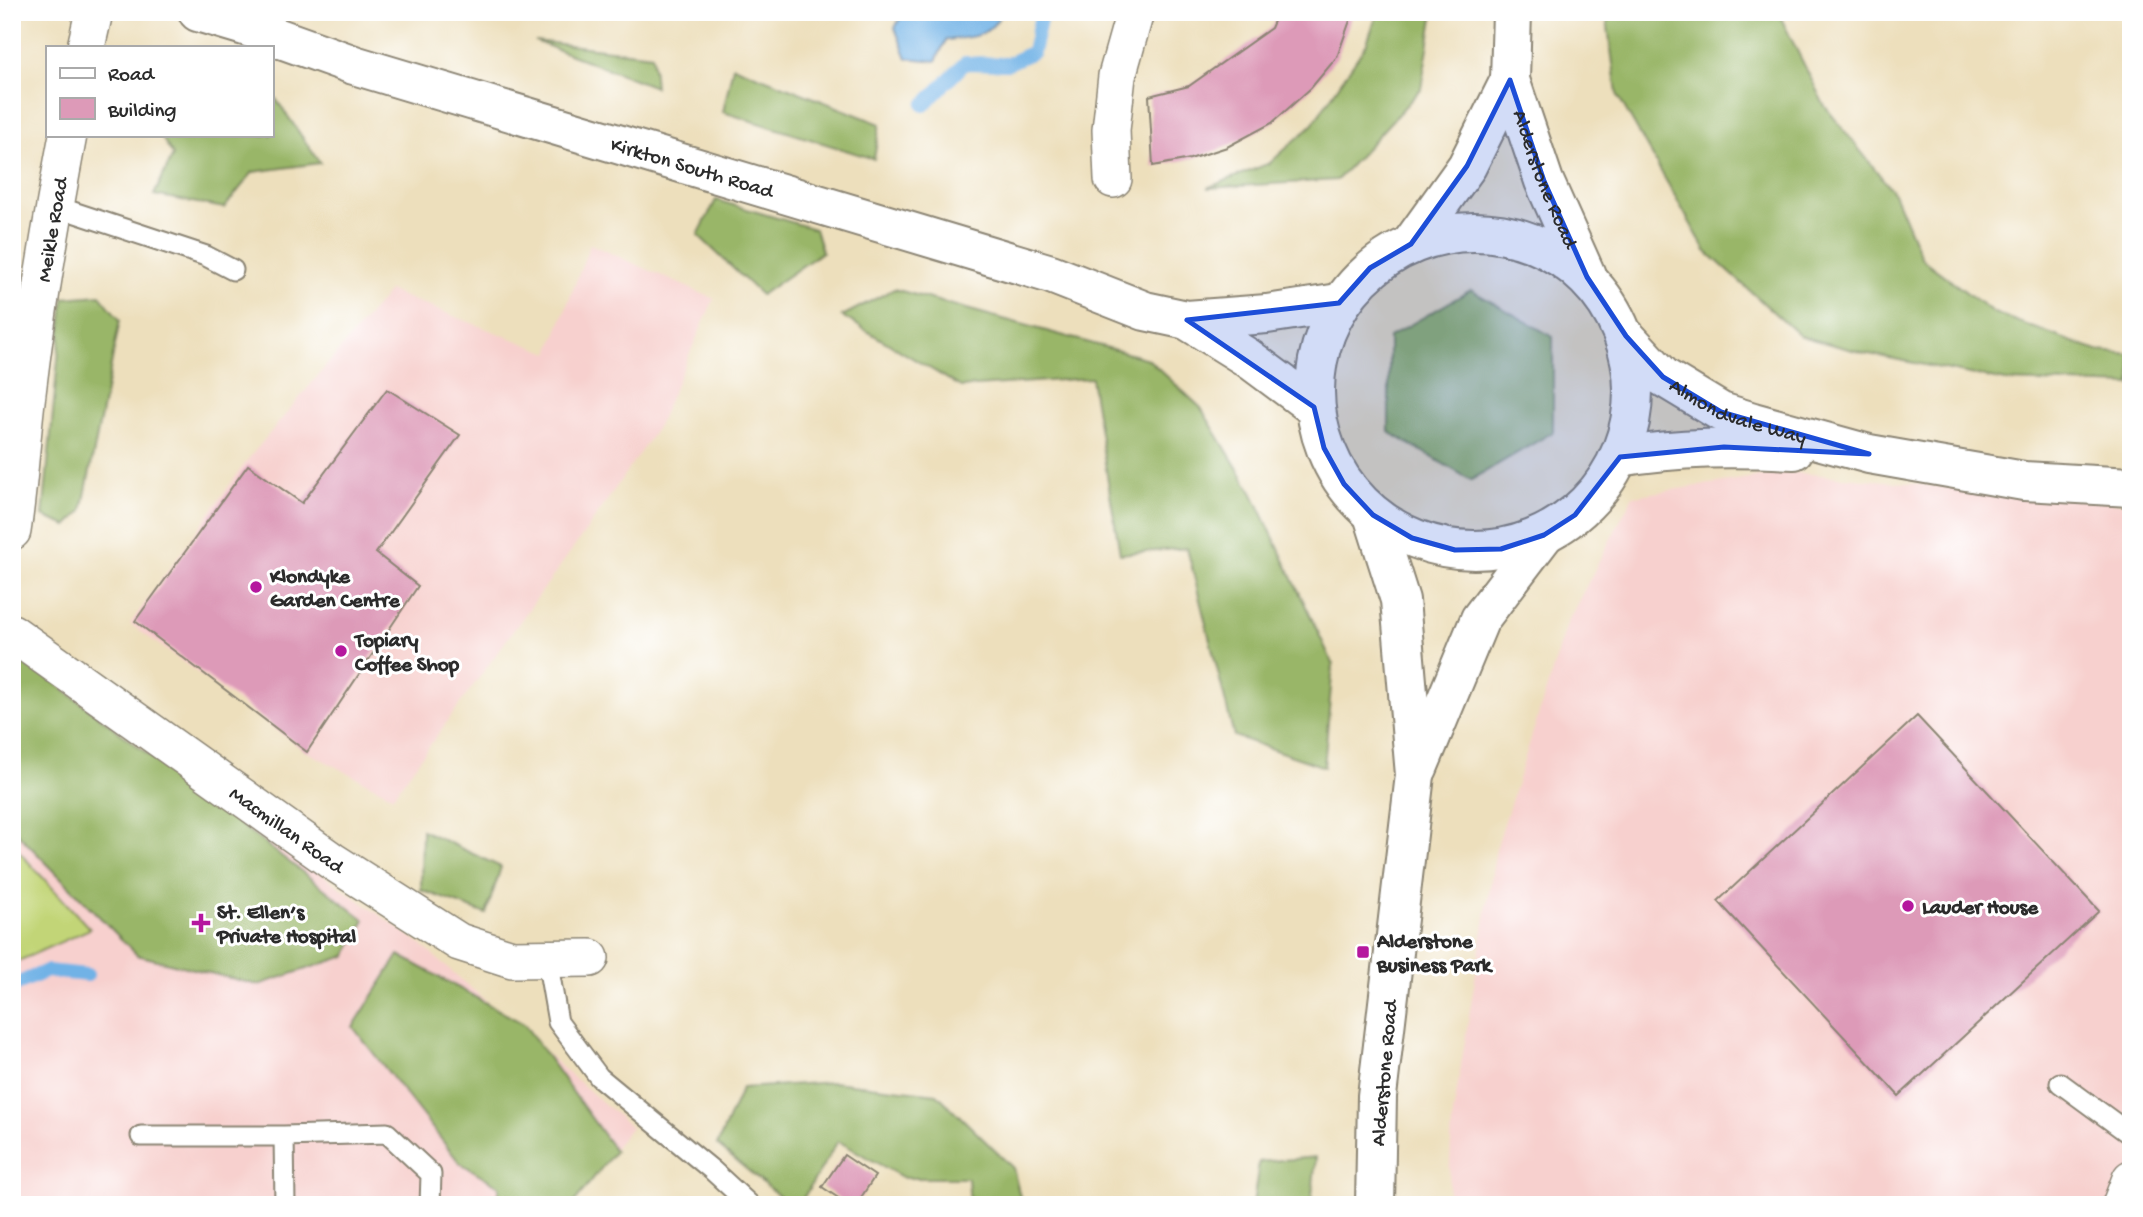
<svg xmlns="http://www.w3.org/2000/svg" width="2143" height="1217" font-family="'Gochi Hand',sans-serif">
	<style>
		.built { fill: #f7d0ce }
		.green { fill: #c2d577; stroke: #768051; stroke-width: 2 }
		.forest { fill: #99b668; stroke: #62704a; stroke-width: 2 }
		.water { fill: #71b2e6; stroke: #4e6e88; stroke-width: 2 }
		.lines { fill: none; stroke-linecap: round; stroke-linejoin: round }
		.stream { stroke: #71b2e6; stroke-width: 14 }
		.building { fill: #dd9ab8 }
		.service-casing { stroke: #8c8574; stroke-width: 23 }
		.minor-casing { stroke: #8c8574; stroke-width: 40 }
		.tertiary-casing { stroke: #8c8574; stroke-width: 42 }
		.service { stroke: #fff; stroke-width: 19 }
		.minor { stroke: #fff; stroke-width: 37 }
		.tertiary { stroke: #fff; stroke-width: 38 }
		.marked { fill: #1d4ed8; fill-opacity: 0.2; stroke: #1d4ed8; stroke-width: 5; stroke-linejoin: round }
		.poi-dot { fill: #b5179e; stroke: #fff; stroke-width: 2.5 }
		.labels { text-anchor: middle; stroke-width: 6; stroke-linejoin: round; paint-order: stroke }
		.street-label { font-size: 21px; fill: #2b2b2b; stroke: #fff }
		.poi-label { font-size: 21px; font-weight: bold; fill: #2b2b2b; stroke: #fff; text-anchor: start }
	</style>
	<rect width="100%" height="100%" fill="#fff"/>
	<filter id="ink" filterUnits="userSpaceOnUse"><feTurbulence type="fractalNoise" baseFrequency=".0143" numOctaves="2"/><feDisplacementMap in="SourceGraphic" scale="14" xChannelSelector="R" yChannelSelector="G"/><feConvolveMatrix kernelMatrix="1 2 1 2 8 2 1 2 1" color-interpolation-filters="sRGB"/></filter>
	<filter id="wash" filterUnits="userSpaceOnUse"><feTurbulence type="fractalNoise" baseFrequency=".00686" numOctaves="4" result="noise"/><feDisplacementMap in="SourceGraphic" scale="28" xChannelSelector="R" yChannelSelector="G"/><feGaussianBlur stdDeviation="1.57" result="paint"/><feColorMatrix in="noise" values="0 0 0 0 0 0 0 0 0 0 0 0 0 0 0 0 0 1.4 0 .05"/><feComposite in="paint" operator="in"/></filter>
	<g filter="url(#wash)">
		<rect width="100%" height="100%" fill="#eddfbc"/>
		<path class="built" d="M 12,23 L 24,45 L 12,93 Z
			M 590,244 L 714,299 L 656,429 L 593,521 L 393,796 L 307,752 L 130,624 L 249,458 L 389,291 L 549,353 Z
			M 1788,472 L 2131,504 L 2131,1205 L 1448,1205 L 1452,1121 L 1496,849 L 1568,621 L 1633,496 Z
			M 12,656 L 418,942 L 631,1127 L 570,1205 L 12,1205 Z"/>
		<path class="green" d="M 12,844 L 90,929 L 12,964 Z"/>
		<path class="forest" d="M 1378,12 L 1434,12 L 1421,89 L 1337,180 L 1207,188 L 1270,163 L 1312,125 L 1366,45 Z
			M 1606,12 L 1778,12 L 1824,105 L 1894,193 L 1922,259 L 1994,313 L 2097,351 L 2131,354 L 2131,385 L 2005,381 L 1864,353 L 1800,336 L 1706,251 L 1617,94 Z
			M 535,41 L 652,55 L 655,87 Z
			M 733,66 L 880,124 L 874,159 L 723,112 Z
			M 271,98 L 276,99 L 320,163 L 253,172 L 224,208 L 154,195 L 173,155 L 160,135 L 271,135 Z
			M 716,200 L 815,229 L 822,252 L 761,295 L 698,235 Z
			M 894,289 L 1148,359 L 1201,408 L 1253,494 L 1333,664 L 1324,767 L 1234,736 L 1187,548 L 1120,554 L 1091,378 L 961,387 L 842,316 Z
			M 1471,290 L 1553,337 L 1553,432 L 1471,480 L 1389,432 L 1389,337 Z
			M 100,295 L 120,320 L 82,511 L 67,526 L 43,516 L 64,298 Z
			M 12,650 L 365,920 L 346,956 L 258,985 L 137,955 L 12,828 Z
			M 422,830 L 501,867 L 486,914 L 421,890 Z
			M 399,955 L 524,1024 L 615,1151 L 572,1205 L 499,1205 L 499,1186 L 459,1162 L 353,1027 Z
			M 833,1082 L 937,1094 L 1013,1168 L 1022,1205 L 970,1205 L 968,1178 L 904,1178 L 838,1141 L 799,1205 L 790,1205 L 717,1145 L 742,1088 Z
			M 1316,1157 L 1311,1205 L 1253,1205 L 1259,1162 Z"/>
		<path class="water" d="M 903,12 L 1002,12 C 989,38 973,37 946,40 L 936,61 L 907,58 L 895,28 Z"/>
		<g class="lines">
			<path class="stream" d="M 924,105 L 965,63 L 1007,64 L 1033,52 L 1042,12
				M 12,986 L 47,971 L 87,975"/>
		</g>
		<g id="blocks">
			<path class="building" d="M 1278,12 L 1353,12 L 1337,57 L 1311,88 L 1272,123 L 1227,147 L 1190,159 L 1153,166 L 1149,96 L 1189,86 L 1271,28 Z
				M 387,389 L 460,435 L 376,553 L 418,586 L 307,752 L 135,621 L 248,465 L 302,503 Z
				M 1917,716 L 2099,911 L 1899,1096 L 1718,901 Z
				M 844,1155 L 875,1176 L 856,1205 L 849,1205 L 822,1187 Z"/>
		</g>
	</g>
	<g filter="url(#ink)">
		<use href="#blocks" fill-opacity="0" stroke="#8c8574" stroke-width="2"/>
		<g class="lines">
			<g class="service-casing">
				<path id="service" d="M 55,206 L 206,256 L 233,270
					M 547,959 L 558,1022 L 599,1077 L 712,1170 L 750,1205
					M 2060,1083 L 2131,1135
					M 141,1136 L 284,1136 L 285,1205
					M 284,1136 L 387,1133 L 431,1174 L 430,1205"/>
			</g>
			<g class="minor-casing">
				<g id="minor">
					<path d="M 86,47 L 94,12"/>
					<path d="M 1113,179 L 1111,130 L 1117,76 L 1135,12"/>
					<path id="s1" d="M 12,531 C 19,485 21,439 27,393 C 37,307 52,220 68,135"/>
					<path id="s2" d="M 12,633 L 332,861 L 459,942 L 512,959 L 590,958"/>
					<path d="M 2121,1205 L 2131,1179"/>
				</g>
			</g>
			<g class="tertiary-casing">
				<g id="tertiary">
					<path id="s3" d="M 198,12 L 245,26 L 354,65 L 1051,274 L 1145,311 L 1187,320 L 1267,314 L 1339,303"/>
					<path id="s4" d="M 1512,12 L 1510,80 L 1544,181 L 1586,275"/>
					<circle cx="1474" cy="391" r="159"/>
					<path d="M 1411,244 L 1467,166 L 1510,80"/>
					<path d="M 1187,320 L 1248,358 L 1314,407"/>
					<path id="s5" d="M 1626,337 L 1663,377 L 1721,412 L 1753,422 L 1869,454 L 2024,481 L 2131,487"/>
					<path d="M 1620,457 C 1681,447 1733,447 1794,450"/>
					<path d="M 1373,515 L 1400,600 L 1415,775 L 1377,1096 L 1375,1205"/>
					<path d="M 1418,768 L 1480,619 L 1544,535"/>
				</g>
			</g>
			<use href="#service" class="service"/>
			<use href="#minor" class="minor"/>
			<use href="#tertiary" class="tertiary"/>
		</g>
	</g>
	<path class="marked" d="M 1510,80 L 1544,181 L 1587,277 L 1626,336 L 1663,377 L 1721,412 L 1869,454 L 1724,447 L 1620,457 L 1575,515 L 1544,535 L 1501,549 L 1455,550 L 1412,538 L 1373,515 L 1344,484 L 1324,448 L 1314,407 L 1187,320 L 1339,303 L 1370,268 L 1411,244 L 1467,166 Z"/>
	<g class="poi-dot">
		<circle cx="256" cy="587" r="7"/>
		<circle cx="341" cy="651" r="7"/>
		<circle cx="1908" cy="906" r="7"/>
		<path d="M197.5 912.5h7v7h7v7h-7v7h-7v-7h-7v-7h7z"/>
		<rect x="1356" y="945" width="14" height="14" rx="3.5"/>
	</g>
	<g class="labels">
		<g class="street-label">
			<text dy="7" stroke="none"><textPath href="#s3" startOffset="518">Kirkton South Road</textPath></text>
			<text dy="7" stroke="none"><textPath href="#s4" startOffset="173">Alderstone Road</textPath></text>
			<text dy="7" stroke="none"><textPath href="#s1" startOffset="304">Meikle Road</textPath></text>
			<text dy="7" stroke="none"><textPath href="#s5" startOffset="138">Almondvale Way</textPath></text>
			<text dy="7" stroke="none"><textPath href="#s2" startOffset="338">Macmillan Road</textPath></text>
			<text transform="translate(1383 1073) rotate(-85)" y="7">Alderstone Road</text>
		</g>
		<g class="poi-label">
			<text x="270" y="582">Klondyke<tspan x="270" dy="24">Garden Centre</tspan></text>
			<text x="355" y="646">Topiary<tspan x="355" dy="24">Coffee Shop</tspan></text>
			<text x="1922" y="913">Lauder House</text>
			<text x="217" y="918">St. Ellen’s<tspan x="217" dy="24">Private Hospital</tspan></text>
			<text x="1377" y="947">Alderstone<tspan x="1377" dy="24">Business Park</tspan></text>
		</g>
	</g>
	<rect width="2143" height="1217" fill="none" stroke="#fff" stroke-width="42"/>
	<rect x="46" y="46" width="228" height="91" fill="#ffffff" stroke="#aaaaaa" stroke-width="2"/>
	<rect x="60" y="68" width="35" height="10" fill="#ffffff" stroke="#aaaaaa" stroke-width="2"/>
	<text x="108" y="80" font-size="21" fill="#2b2b2b">Road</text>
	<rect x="60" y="98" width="35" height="21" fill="#dd9ab8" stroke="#aaaaaa" stroke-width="2"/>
	<text x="108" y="116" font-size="21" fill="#2b2b2b">Building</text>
</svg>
